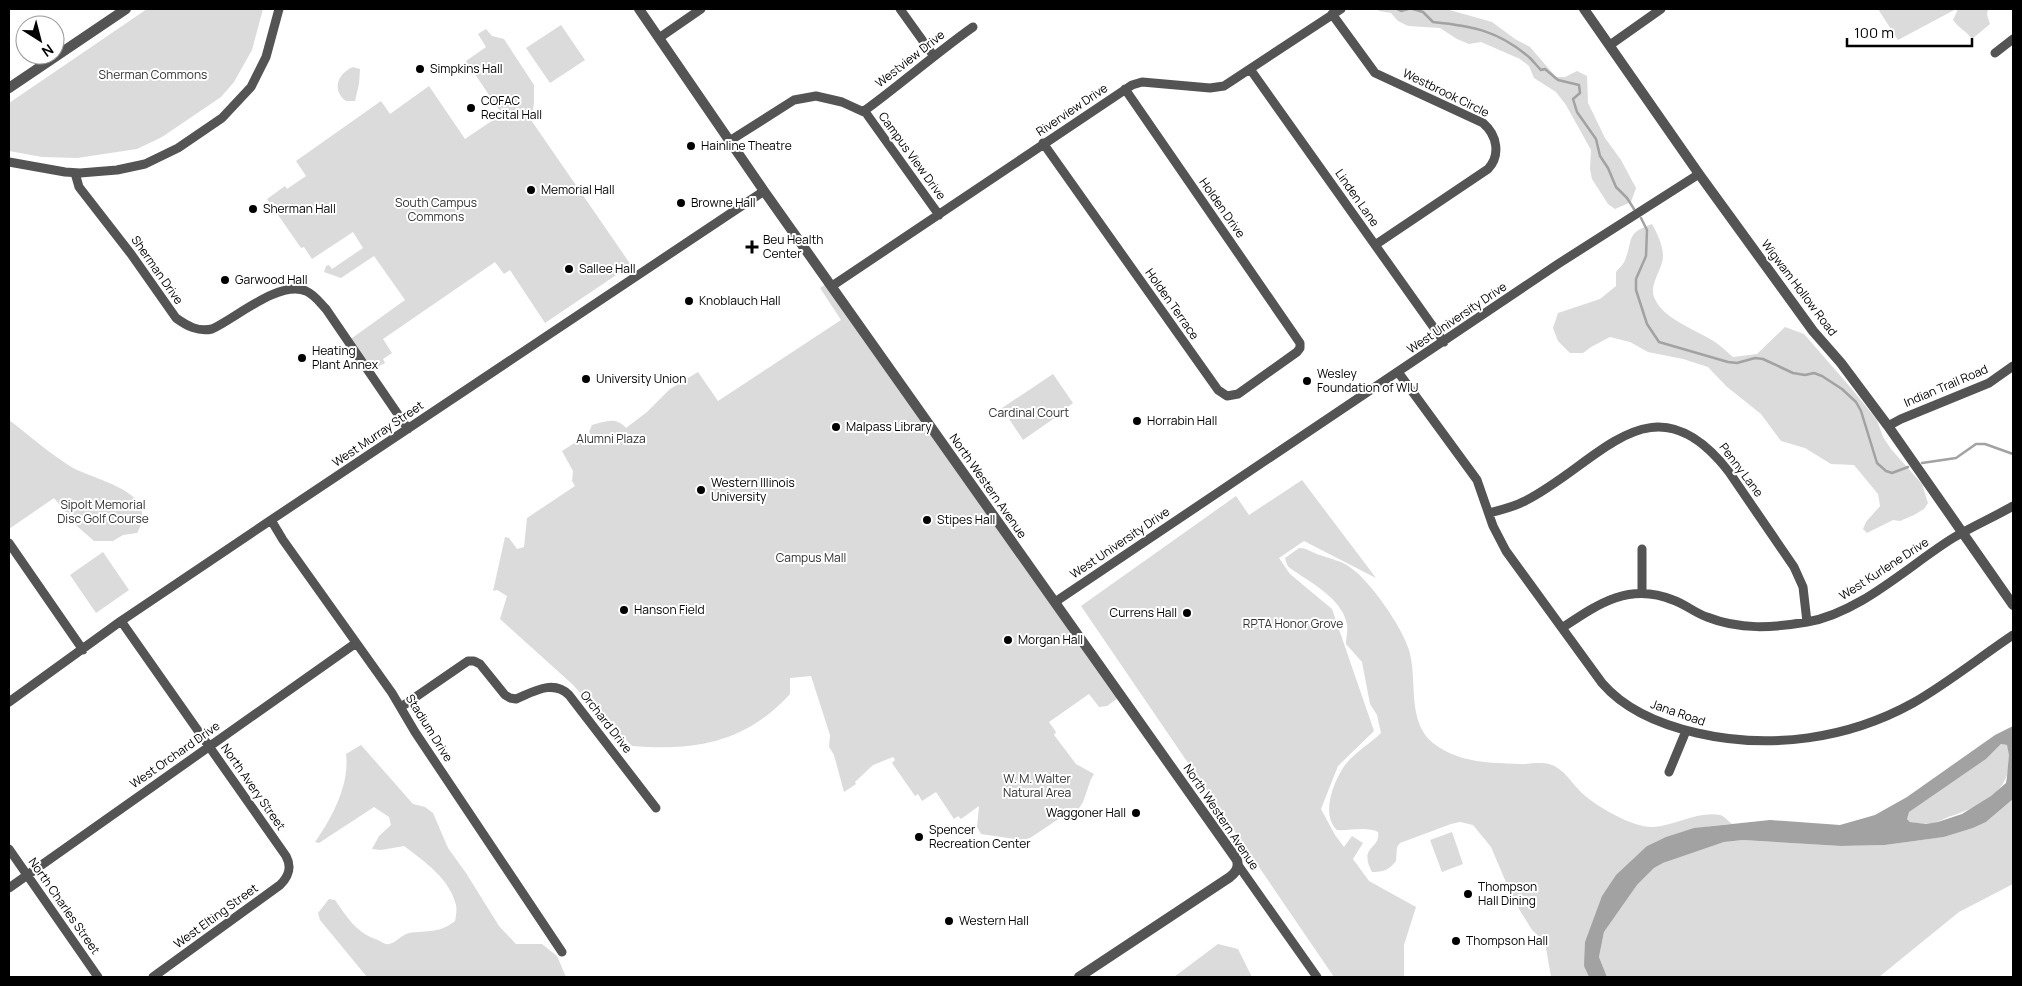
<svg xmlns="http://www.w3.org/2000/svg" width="2022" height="986" font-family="Manrope,sans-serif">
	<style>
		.green { fill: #dbdbdb }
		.water { fill: #a2a2a2; fill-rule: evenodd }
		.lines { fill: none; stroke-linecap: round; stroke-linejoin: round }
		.stream { stroke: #a2a2a2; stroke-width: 2.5 }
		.minor { stroke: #545454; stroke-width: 9 }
		.tertiary { stroke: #545454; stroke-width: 10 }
		.poi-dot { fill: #000; stroke: #fff; stroke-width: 2 }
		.labels { text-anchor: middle; stroke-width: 4; stroke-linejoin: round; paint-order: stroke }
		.street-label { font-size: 12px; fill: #000; stroke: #fff }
		.poi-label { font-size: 12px; fill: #000; stroke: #fff; text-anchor: start }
		.park-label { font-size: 12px; fill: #323232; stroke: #fff }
	</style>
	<rect width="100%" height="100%" fill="#fff"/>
	<path class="green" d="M 147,9 L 263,9 L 252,50 L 234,82 L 221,97 L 162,137 L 137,149 L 77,158 L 42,157 L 9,151 L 9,103 Z
		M 1377,9 L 1446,9 L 1492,22 L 1515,39 L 1530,47 L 1556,77 L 1565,77 L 1577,71 L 1587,76 L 1588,103 L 1605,138 L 1621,160 L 1636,188 L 1631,202 L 1615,209 L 1608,204 L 1592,179 L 1590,169 L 1591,150 L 1566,105 L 1556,92 L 1534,78 L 1529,66 L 1520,59 L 1481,42 L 1469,44 L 1457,39 L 1440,28 L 1408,26 L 1398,21 L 1391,13 L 1379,11 Z
		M 1878,9 L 1956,9 L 1898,40 Z
		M 1958,9 L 1988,9 L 1987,15 L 1990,24 L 1972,39 C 1966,31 1959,28 1953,20 Z
		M 561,25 L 585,60 L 550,83 L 526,48 Z
		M 486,29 L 492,36 L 504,39 L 534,85 L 534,103 L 531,120 L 631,265 L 545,323 L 510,270 L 504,274 L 495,262 L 383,339 L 392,353 L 383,359 L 385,363 L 369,371 L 348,341 L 405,300 L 374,256 L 341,278 L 324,272 L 326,266 L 329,265 L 332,269 L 363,248 L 353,232 L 312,259 L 304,247 L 301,248 L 267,199 L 285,186 L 287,189 L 306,176 L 296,161 L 381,101 L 390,114 L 429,86 L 465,139 L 502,114 L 466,61 L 486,47 L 478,34 Z
		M 353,67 L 360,69 L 359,84 L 355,101 L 346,101 C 331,90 338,73 353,67 Z
		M 1652,224 C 1657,233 1663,245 1663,256 C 1663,269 1649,284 1654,297 C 1662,319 1697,330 1715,342 C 1722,347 1727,352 1733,357 L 1757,354 L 1785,327 L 1804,334 L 1851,388 L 1877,420 L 1883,437 L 1891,449 L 1922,484 L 1928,503 L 1924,509 L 1914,515 L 1900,521 L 1893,520 L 1867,533 L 1863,529 L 1866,522 L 1880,506 L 1878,494 L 1854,465 L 1831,464 L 1805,448 L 1781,441 L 1761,414 L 1726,386 L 1708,367 L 1683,359 L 1648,352 L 1630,342 L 1610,337 L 1591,347 L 1583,353 L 1570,353 L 1558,341 L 1553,328 L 1558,313 L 1600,299 L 1616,286 L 1616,272 C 1619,268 1624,264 1625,260 C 1634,238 1625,234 1652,224 Z
		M 829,282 L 1121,696 L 1107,706 L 1099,707 L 1089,694 L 1049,722 L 1056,732 L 1054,735 L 1076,764 L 1094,774 L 1091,779 L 1083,802 L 1076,813 L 1063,816 L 1030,838 L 1022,840 L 981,834 L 977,827 L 979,806 L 961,819 L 958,816 L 954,819 L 936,792 L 922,801 L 918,794 L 915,796 L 892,763 L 895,760 L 893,757 L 873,765 L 855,782 L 856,784 L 844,792 L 834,755 L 829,747 L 830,735 L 811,676 L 790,678 L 790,694 C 745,743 696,751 632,746 L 571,683 L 500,619 L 507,596 L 497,590 L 493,591 L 505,537 L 509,538 L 517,549 L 524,547 L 527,518 L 575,486 L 572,481 L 573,471 L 562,451 L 576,442 L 593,442 L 593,437 L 589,432 L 592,425 C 605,422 615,416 626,428 L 647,412 L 670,389 L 698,372 L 718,401 L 841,320 L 820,288 Z
		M 1053,374 L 1073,403 L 1065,409 L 1066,410 L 1023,440 L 1002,408 Z
		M 9,420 C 30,436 50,454 73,468 C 91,477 124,485 137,501 C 145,512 143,522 137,533 L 123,535 L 113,541 L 94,541 L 78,527 L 54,498 L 9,529 Z
		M 1302,480 L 1376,578 L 1304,541 L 1279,558 L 1290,574 L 1332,609 L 1374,731 L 1338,766 L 1321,809 L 1335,835 L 1344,847 L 1352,836 L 1363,843 L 1353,859 L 1369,881 L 1416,907 L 1404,945 L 1404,977 L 1334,977 L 1081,606 L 1236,496 L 1249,515 Z
		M 1299,548 C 1308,548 1312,553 1320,555 C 1331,559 1342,561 1351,568 C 1371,582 1402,627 1409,650 C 1418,680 1406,721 1433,743 C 1458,763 1491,763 1522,764 C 1531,764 1541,762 1549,764 C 1564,768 1572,784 1583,794 C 1597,807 1634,828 1653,827 C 1675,826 1697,811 1720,815 C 1724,816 1728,821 1732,824 C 1697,827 1679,831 1647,846 L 1584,965 L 1589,977 L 1551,977 L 1545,942 L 1532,930 L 1514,901 L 1491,847 L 1473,825 L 1460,822 L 1451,824 L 1400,843 L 1397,847 L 1396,861 C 1389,870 1383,872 1372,872 C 1358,845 1381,850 1378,832 C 1367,826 1349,831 1337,830 C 1320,814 1334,781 1345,765 C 1355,752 1370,744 1381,733 L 1377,715 L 1370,704 L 1362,662 L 1346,644 C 1346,638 1348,631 1347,625 C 1343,598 1309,582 1290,568 C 1287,566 1286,562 1285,558 Z
		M 103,552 L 129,590 L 96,613 L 70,575 Z
		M 2001,744 L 2007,745 C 2010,752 2009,758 2009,765 C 2007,795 1974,809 1948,817 C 1943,819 1939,822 1934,823 C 1926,825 1918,823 1910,822 L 1907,819 L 1908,812 L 1986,759 Z
		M 361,745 L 413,804 L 425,807 L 433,813 L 448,848 L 466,873 L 499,926 L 516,944 L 542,944 L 557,956 L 566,977 L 367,977 L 320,920 L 318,913 L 329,899 L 335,900 C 347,917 355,931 375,939 C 380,940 384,945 389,944 C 396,943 401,935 409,933 C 428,930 438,934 455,921 C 456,916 457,910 456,905 C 450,879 424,861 404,846 L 381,850 L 372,849 L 379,836 L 391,825 L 389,817 L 374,807 L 319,843 L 315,842 C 332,818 350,784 346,754 Z
		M 2013,799 L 2013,884 L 1959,912 L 1879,977 L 1607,977 L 1599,957 L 1604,932 L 1637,885 L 1654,868 L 1663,863 L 1724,842 L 1743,840 L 1841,846 L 1885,845 L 1944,837 L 1973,828 L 1986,822 Z
		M 1452,832 L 1463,864 L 1442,872 L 1430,840 Z
		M 1218,944 L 1238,949 L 1252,977 L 1174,977 Z"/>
	<path class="water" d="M 2013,726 L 2013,799 L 1986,822 L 1973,828 L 1944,837 L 1885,845 L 1841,846 L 1743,840 L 1724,842 L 1663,863 L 1654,868 L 1637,885 L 1604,932 L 1599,957 L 1607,977 L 1589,977 L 1584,966 L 1585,942 L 1602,896 L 1616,875 L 1647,846 L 1666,837 L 1694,828 L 1770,820 L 1840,825 L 1875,815 L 1907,797 L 1995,735 ZM 2001,744 L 2007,745 L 2009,755 L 2007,777 L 2006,783 L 1991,796 L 1962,814 L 1938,822 L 1926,824 L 1910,822 L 1907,819 L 1909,812 L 1986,759 Z"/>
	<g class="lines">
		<path class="stream" d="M 1397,9 L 1401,11 L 1408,9
			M 1413,9 L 1423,12 L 1433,22 C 1473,26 1499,31 1530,58 C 1534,62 1537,66 1541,70 L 1545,69 L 1558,80 L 1579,85 L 1580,93 L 1573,99 L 1577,112 L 1596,139 L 1600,156 L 1608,168 L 1616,187 L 1627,198 L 1634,209
			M 1641,218 L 1647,230 L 1646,256 L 1636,279 L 1636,290 L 1647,324 L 1659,342 L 1728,362 L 1737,363 L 1755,358 L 1763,359 L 1793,373 L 1805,375 L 1814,373 L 1822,376 L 1842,389 L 1856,402 L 1861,411 L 1877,463 L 1886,471 L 1892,473 L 1908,467
			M 1922,463 L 1956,458 L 1976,444 L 1985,444 L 2013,454"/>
		<path class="minor" d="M 900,9 L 933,55
			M 1332,14 L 1375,73 L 1483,123 C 1497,135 1501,155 1488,169 L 1375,245
			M 659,38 L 701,9
			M 1610,45 L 1661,9
			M 1995,53 L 2013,39
			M 1250,69 L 1444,342
			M 864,111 C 901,84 935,54 973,27
			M 731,140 L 794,100 L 816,96 L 842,102 L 866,113 L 939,215
			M 1043,143 L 1218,390 L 1227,396 L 1238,394 L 1297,352 L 1300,348 L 1300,343 L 1125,89
			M 9,162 L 65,172 L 80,173 L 117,170 L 145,164 L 178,148 L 222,118 L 251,87 L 266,57 L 279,9
			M 75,173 L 79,187 L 131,254 L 176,318 C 187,326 198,332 212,329 C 236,318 279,280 306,291 C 315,295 320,303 326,309 L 408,429
			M 832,286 L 1132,85 L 1142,82 L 1210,88 L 1224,86 L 1341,9
			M 1398,372 L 1477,480 L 1493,526 L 1506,551 L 1602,683 C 1626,711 1662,725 1697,733 C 1770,750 1848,739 1913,703 C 1948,683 1980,657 2013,635
			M 1888,426 L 1901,419 L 1989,383 L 2013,366
			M 1489,513 C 1501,510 1514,507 1525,501 C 1600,463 1652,373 1729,472 L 1794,567 L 1803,587 L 1807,622
			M 271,520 L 283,540 L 392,693 L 415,732 L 562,952
			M 9,543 L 83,650
			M 1642,593 L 1642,549
			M 1055,602 L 1558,264 L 1699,174
			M 121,621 L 286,856 C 292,867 289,876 280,885 L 153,977
			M 1562,628 C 1598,604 1629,582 1673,600 C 1685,604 1695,613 1707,617 C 1740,630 1772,628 1807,622 C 1860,613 1908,566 1953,538 C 1973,526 1994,517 2013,506
			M 9,702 L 121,621 L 271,520 L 764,191
			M 401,707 L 468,661 L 474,661 L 480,664 L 505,695 L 510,698 L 516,699 C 533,692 553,679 569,695 L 656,808
			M 1669,772 L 1686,731
			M 9,849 L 98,977
			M 1238,865 L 1317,977
			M 9,888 L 356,643"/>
		<path class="tertiary" d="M 639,9 L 764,191 L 1237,860 C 1239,868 1236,872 1230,877 L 1079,977
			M 1584,9 L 1699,174 L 1813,331 L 1841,363 L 1888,426 L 2013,605
			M 9,88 L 126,9"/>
	</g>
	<g class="poi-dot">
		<circle cx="420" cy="69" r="5"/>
		<circle cx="471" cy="108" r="5"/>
		<circle cx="691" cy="146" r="5"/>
		<circle cx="531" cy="190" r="5"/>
		<circle cx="681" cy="203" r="5"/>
		<circle cx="253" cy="209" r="5"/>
		<path d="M749.5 239.5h5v5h5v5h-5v5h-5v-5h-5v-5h5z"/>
		<circle cx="569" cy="269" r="5"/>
		<circle cx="225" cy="280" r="5"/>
		<circle cx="689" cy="301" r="5"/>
		<circle cx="302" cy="358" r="5"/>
		<circle cx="586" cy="379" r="5"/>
		<circle cx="1307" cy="381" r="5"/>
		<circle cx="1137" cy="421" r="5"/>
		<circle cx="836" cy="427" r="5"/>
		<circle cx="701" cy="490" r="5"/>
		<circle cx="927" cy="520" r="5"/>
		<circle cx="624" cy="610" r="5"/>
		<circle cx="1187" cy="613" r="5"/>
		<circle cx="1008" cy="640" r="5"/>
		<circle cx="1136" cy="813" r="5"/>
		<circle cx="919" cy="837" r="5"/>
		<circle cx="1468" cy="894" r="5"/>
		<circle cx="949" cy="921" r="5"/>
		<circle cx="1456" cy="941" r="5"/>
	</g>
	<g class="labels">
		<g class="street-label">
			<text transform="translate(910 59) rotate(-38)" y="4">Westview Drive</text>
			<text transform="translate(1446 93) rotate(26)" y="4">Westbrook Circle</text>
			<text transform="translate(1072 110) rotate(-34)" y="4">Riverview Drive</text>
			<text transform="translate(912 156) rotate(54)" y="4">Campus View Drive</text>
			<text transform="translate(1357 198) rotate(55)" y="4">Linden Lane</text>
			<text transform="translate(1222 208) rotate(55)" y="4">Holden Drive</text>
			<text transform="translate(157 270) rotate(55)" y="4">Sherman Drive</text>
			<text transform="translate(1799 288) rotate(53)" y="4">Wigwam Hollow Road</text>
			<text transform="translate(1172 304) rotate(55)" y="4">Holden Terrace</text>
			<text transform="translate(1457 318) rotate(-34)" y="4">West University Drive</text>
			<text transform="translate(1946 386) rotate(-23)" y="4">Indian Trail Road</text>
			<text transform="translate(378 434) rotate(-34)" y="4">West Murray Street</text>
			<text transform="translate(1741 470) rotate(53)" y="4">Penny Lane</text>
			<text transform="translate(988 486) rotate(55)" y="4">North Western Avenue</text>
			<text transform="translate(1120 543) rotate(-34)" y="4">West University Drive</text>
			<text transform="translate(1884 569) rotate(-33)" y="4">West Kurlene Drive</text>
			<text transform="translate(1678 713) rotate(19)" y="4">Jana Road</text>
			<text transform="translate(606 722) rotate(52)" y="4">Orchard Drive</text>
			<text transform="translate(429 728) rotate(58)" y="4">Stadium Drive</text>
			<text transform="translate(175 755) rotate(-35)" y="4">West Orchard Drive</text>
			<text transform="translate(253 787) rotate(55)" y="4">North Avery Street</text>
			<text transform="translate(1221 817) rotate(56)" y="4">North Western Avenue</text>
			<text transform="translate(64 906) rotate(55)" y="4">North Charles Street</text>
			<text transform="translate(216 916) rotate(-36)" y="4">West Elting Street</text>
		</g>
		<g class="poi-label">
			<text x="430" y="73">Simpkins Hall</text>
			<text x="481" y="105">COFAC<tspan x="481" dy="14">Recital Hall</tspan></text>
			<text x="701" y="150">Hainline Theatre</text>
			<text x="541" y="194">Memorial Hall</text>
			<text x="691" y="207">Browne Hall</text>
			<text x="263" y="213">Sherman Hall</text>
			<text x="763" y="244">Beu Health<tspan x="763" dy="14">Center</tspan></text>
			<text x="579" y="273">Sallee Hall</text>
			<text x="235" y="284">Garwood Hall</text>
			<text x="699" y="305">Knoblauch Hall</text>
			<text x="312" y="355">Heating<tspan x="312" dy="14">Plant Annex</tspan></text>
			<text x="1317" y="378">Wesley<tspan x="1317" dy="14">Foundation of WIU</tspan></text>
			<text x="596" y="383">University Union</text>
			<text x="1147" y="425">Horrabin Hall</text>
			<text x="846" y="431">Malpass Library</text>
			<text x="711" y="487">Western Illinois<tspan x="711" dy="14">University</tspan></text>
			<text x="937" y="524">Stipes Hall</text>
			<text x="634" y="614">Hanson Field</text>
			<text x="1177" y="617" text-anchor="end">Currens Hall</text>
			<text x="1018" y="644">Morgan Hall</text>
			<text x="1126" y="817" text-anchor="end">Waggoner Hall</text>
			<text x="929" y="834">Spencer<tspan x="929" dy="14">Recreation Center</tspan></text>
			<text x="1478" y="891">Thompson<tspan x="1478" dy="14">Hall Dining</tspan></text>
			<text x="959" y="925">Western Hall</text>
			<text x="1466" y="945">Thompson Hall</text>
		</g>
		<g class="park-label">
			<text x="153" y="79">Sherman Commons</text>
			<text x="436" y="207">South Campus<tspan x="436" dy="14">Commons</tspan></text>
			<text x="1029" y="417">Cardinal Court</text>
			<text x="611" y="443">Alumni Plaza</text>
			<text x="103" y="509">Sipolt Memorial<tspan x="103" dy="14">Disc Golf Course</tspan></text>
			<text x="811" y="562">Campus Mall</text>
			<text x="1293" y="628">RPTA Honor Grove</text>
			<text x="1037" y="783">W. M. Walter<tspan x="1037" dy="14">Natural Area</tspan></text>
		</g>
	</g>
	<rect width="2022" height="986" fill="none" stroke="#000000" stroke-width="20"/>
	<g transform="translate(40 40) rotate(144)"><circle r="24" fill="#ffffff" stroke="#999999"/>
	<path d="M0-4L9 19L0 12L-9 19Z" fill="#000000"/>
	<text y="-8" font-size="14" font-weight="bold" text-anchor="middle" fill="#000000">N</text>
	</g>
	<path d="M1847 38v8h125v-8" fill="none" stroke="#000000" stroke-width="2.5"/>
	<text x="1854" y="38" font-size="15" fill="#000000" stroke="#ffffff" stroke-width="4" paint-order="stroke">100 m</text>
</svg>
